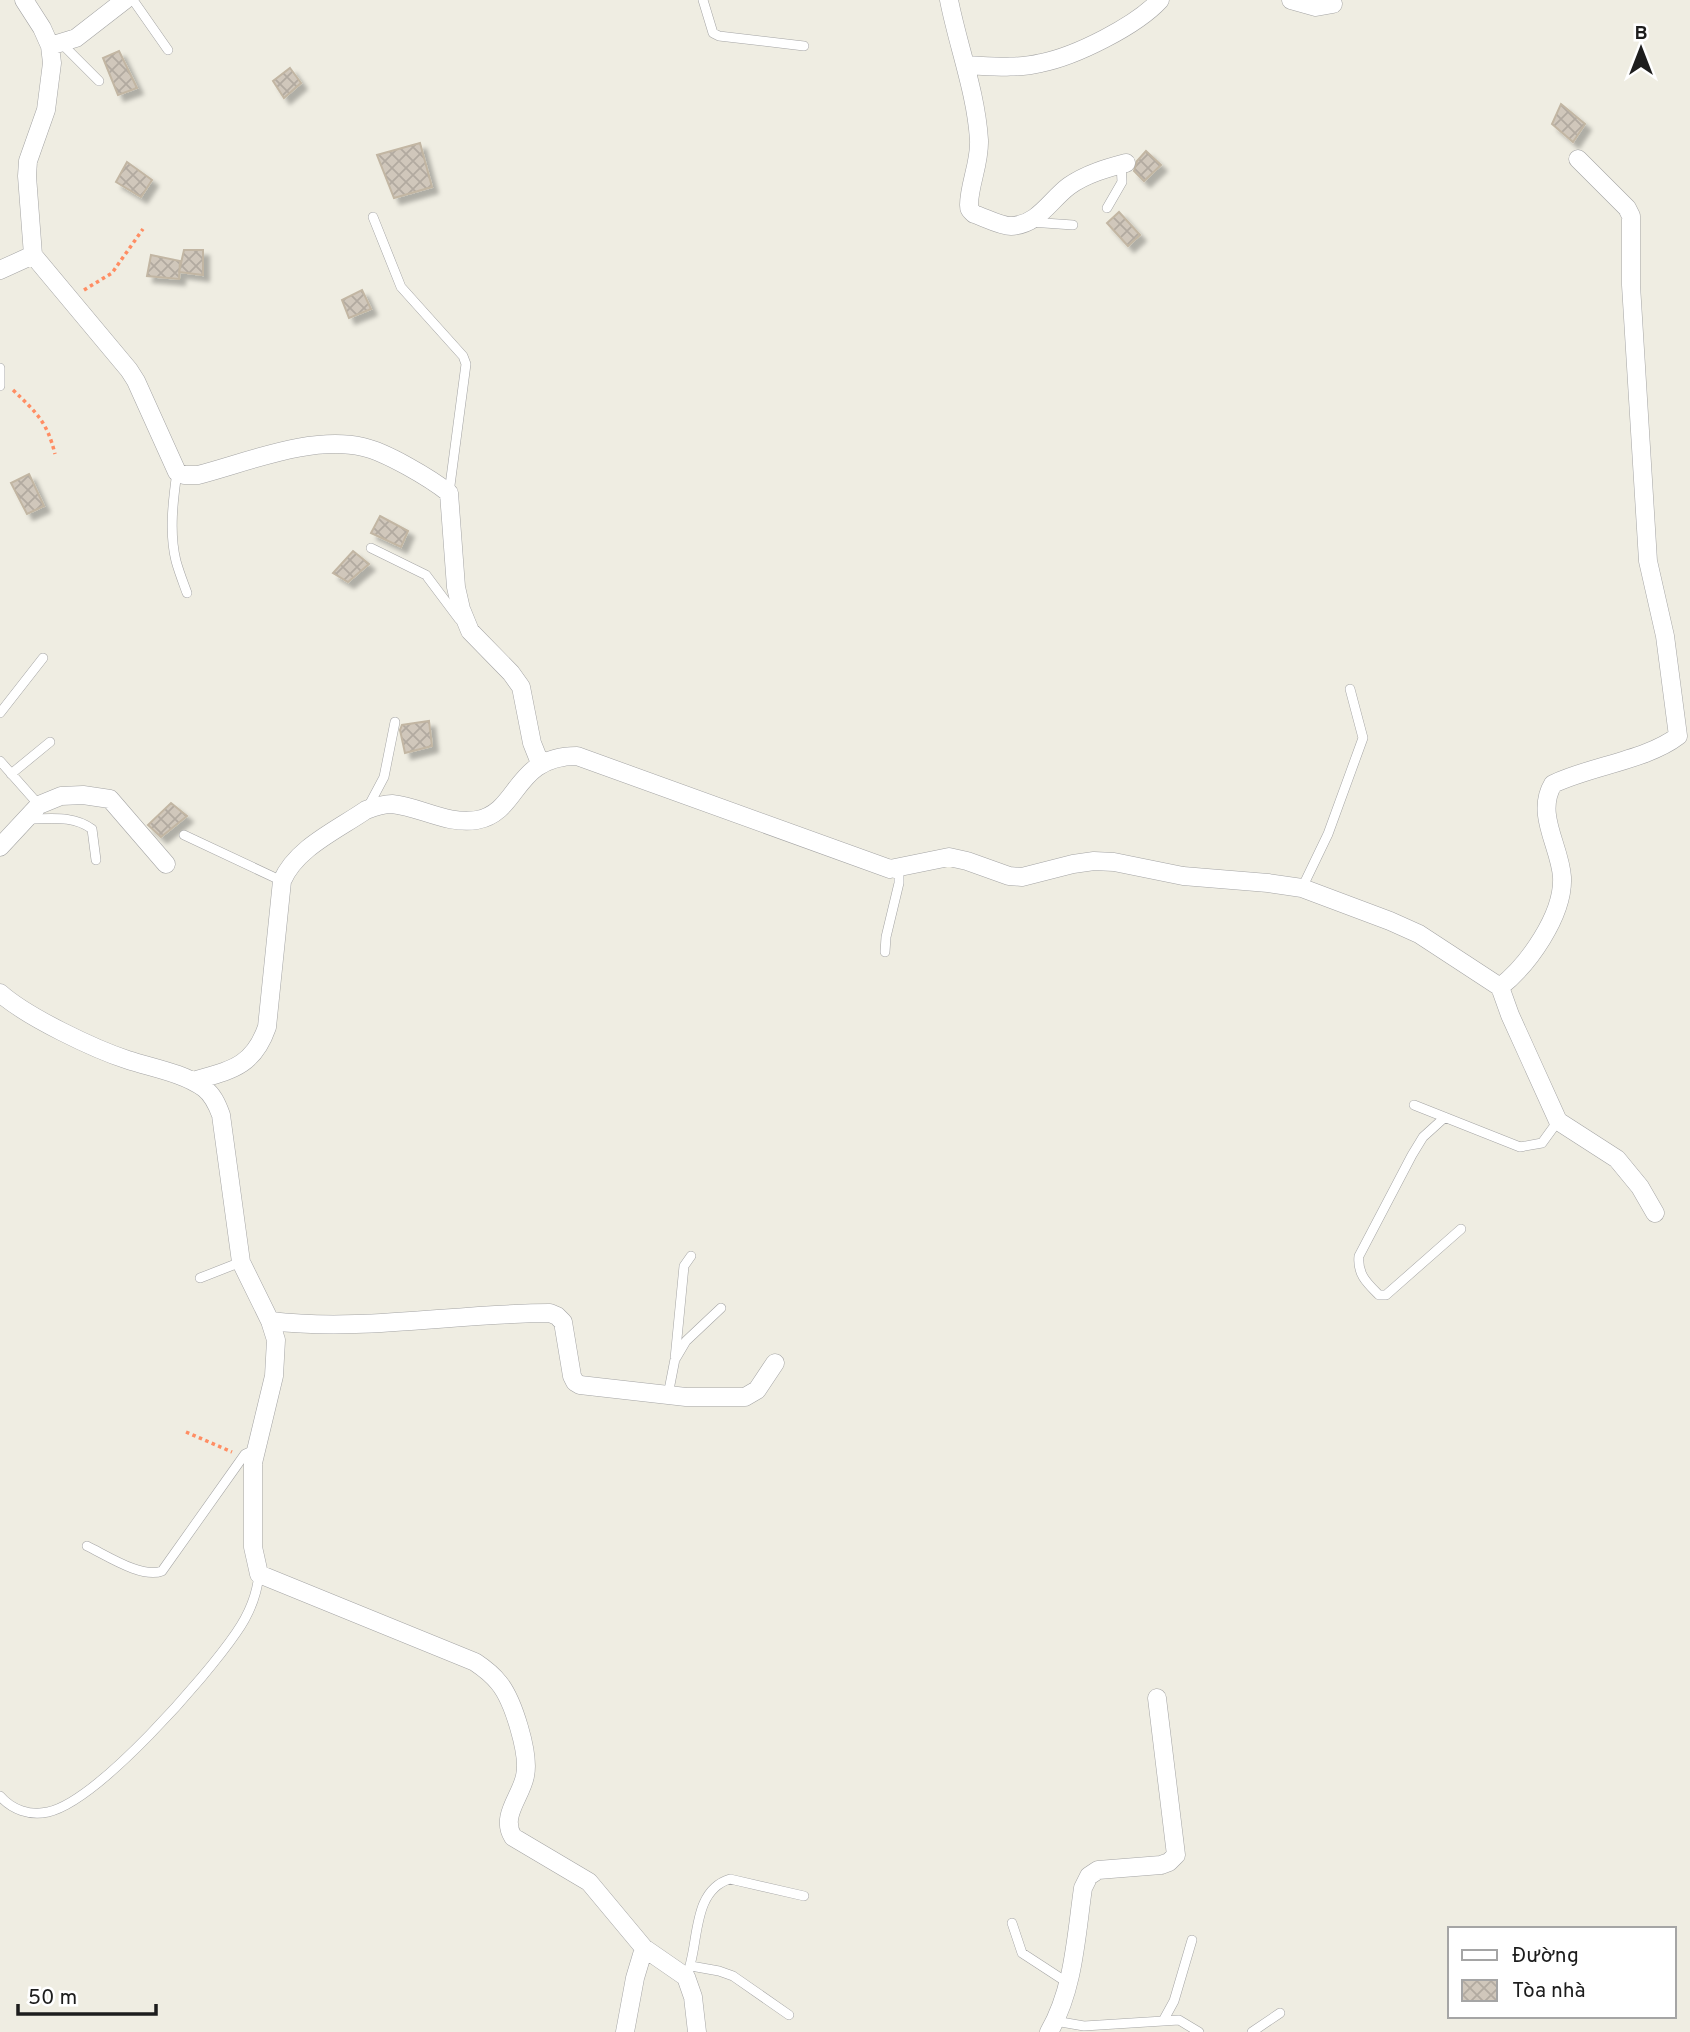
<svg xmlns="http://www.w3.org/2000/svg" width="1690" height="2032" font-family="Overpass,sans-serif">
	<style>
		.building { fill: url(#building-cross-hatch); stroke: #c2b6a3; stroke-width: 2; filter: url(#shadow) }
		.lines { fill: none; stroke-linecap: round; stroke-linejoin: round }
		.service-casing { stroke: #a4a4a4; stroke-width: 10 }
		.minor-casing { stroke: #a4a4a4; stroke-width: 19 }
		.path { stroke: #ff8d63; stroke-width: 3.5; stroke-dasharray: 3.5 3.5; stroke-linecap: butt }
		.service { stroke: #fff; stroke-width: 9 }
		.minor { stroke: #fff; stroke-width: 18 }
	</style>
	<defs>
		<pattern id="building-cross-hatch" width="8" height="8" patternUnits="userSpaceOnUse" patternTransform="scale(1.75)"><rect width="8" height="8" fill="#d0c7bb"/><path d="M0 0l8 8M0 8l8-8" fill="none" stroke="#b2aaa0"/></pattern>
		<filter id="shadow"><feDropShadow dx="6" dy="6" stdDeviation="2" flood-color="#0004"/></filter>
	</defs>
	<rect width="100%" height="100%" fill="#efede2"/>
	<path class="building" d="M 119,51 L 137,88 L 118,95 L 103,58 Z
		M 290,68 L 301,83 L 284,98 L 273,81 Z
		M 1561,104 L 1585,124 L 1573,142 L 1552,124 Z
		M 420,143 L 432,187 L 394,198 L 377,155 Z
		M 1146,151 L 1161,165 L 1144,181 L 1134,171 L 1137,161 Z
		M 127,162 L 152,180 L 141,197 L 116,182 Z
		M 1119,212 L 1140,235 L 1128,246 L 1107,223 Z
		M 184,250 L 203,250 L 203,275 L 179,272 Z
		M 151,255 L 180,261 L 179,279 L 147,276 Z
		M 362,290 L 371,309 L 349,318 L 342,300 Z
		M 29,474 L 44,506 L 27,514 L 11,483 Z
		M 380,516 L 408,531 L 401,547 L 371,533 Z
		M 353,551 L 369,564 L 348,582 L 333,573 Z
		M 429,721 L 432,746 L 405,753 L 400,730 L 402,725 Z
		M 171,803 L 187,816 L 161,837 L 148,825 Z"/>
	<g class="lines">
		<g class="service-casing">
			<path id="service" d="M 133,0 L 168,50
				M 703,0 L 713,33 L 719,36 L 804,46
				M 62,44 L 99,81
				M 1107,208 L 1122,182 L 1121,164
				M 373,217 L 401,287 L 463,356 L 466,364 L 449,493
				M 1030,222 L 1073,225
				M 0,368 L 0,386
				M 177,472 C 173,500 169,533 176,561 C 179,572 183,582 187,593
				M 371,548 L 426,575 L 459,619
				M 0,713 L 43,658
				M 0,761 L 39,805
				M 11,774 L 50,742
				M 367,809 L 384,777 L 395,722
				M 28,819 C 51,819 73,815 92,829 L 96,860
				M 184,835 L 282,881
				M 1302,888 L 1328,834 L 1363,738 L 1350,689
				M 885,952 L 886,937 L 899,883 L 899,876 L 892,871
				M 1414,1105 L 1520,1147 L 1542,1143 L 1558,1121
				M 1444,1118 L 1423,1137 L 1412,1155 L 1359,1256 C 1357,1274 1367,1283 1379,1295 L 1386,1295 L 1461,1229
				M 200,1278 L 241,1262
				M 676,1358 L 686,1341 L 721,1308
				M 668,1395 L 675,1359 L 684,1266 L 691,1256
				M 87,1546 C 106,1555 142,1579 162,1571 L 245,1454 L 254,1450
				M 0,1796 C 12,1810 30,1816 48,1812 C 98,1801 206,1677 236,1633 C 248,1616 257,1595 259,1574
				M 1012,1923 L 1022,1953 L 1068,1983
				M 691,1966 L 719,1971 L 733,1976 L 789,2015
				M 686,1977 C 700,1948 690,1891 730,1879 L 804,1896
				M 1055,2021 L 1084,2026 L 1179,2020 L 1199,2032
				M 1163,2021 L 1174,2001 L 1192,1940
				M 1252,2032 L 1280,2013"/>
		</g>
		<g class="minor-casing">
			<path id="minor" d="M 24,0 L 42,28 L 50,46 L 52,63 L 46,110 L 28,161 L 27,176 L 33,255 L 129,370 L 136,381 L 177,472 L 184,475 L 198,475 C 248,462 312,435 363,447 C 386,452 430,478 449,493 L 456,587 L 461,609 L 470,631 L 511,673 L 521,687 L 532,743 L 540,763
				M 949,0 C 958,46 976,92 979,140 C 980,163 969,185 969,205 C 969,210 970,210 974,214 C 984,217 1000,226 1011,226 C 1038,225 1050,200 1069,186 C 1086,174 1107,168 1126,163
				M 1291,0 L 1316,7 L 1333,4
				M 50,46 L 76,38 L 125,0
				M 965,65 C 990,66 1017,69 1041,63 C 1076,56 1136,26 1160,0
				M 0,270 L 33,255
				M 0,847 L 39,805 L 61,796 L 83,795 L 110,799 L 166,864
				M 1500,987 C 1528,965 1564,915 1562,877 C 1560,846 1535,814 1553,784 C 1590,766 1647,760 1678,736 L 1665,636 L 1648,561 L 1631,285 L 1631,216 L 1627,208 L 1578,159
				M 0,993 C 27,1017 94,1049 128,1060 C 153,1068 183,1073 204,1088 C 213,1095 217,1104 221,1115 L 241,1262 L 270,1321 L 276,1340 L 274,1376 L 253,1463 L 253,1547 L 259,1574 L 475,1662 C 484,1668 492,1674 499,1683 C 513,1700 530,1754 525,1776 C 521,1797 500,1816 513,1837 L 589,1882 L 644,1948 L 686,1977 L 693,1997 L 697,2032
				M 193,1081 C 231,1070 253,1067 267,1027 L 282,881 C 296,848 337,830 366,810 C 374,807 383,804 392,804 C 421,807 447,825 477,820 C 520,812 513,756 577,756 L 890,869 L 949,857 L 967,861 L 1009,876 L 1022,877 L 1073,864 L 1094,861 L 1114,862 L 1183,876 L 1268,883 L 1302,888 L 1390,921 L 1419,934 L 1500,987 L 1510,1015 L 1558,1121 L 1617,1159 L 1640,1187 L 1655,1213
				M 270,1321 C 364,1332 456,1313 550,1313 L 557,1316 L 563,1322 L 572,1376 L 575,1382 L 580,1385 L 686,1397 L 745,1397 L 757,1390 L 775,1363
				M 625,2032 L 635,1978 L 644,1948
				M 1049,2032 C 1074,1989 1076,1936 1083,1888 L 1089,1876 L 1098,1870 L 1161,1865 L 1169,1862 L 1176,1855 L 1157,1698"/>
		</g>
		<path class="path" d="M 84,290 L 112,273 L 143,229
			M 13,390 C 37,413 47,422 55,454
			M 186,1432 L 232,1452"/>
		<use href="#service" class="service"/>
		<use href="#minor" class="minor"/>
	</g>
	<rect x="1448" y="1927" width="228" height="91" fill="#ffffff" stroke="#a5a5a5" stroke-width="2"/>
	<rect x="1462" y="1950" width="35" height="10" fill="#ffffff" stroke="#a5a5a5" stroke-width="2"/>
	<text x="1512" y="1962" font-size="21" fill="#1d1d1d">Đường</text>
	<rect x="1462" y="1980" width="35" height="21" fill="url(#building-cross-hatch)" stroke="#a5a5a5" stroke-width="2"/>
	<text x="1512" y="1997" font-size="21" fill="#1d1d1d">Tòa nhà</text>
	<g transform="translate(1641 49)" stroke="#ffffff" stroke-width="5" paint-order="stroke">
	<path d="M0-5L12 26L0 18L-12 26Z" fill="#1d1d1d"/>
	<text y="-10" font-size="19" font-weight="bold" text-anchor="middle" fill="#1d1d1d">B</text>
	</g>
	<path d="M18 2004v10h138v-10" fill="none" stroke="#1d1d1d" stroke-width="3.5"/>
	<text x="28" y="2004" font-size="21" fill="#1d1d1d" stroke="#ffffff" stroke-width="5" paint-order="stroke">50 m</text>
</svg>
